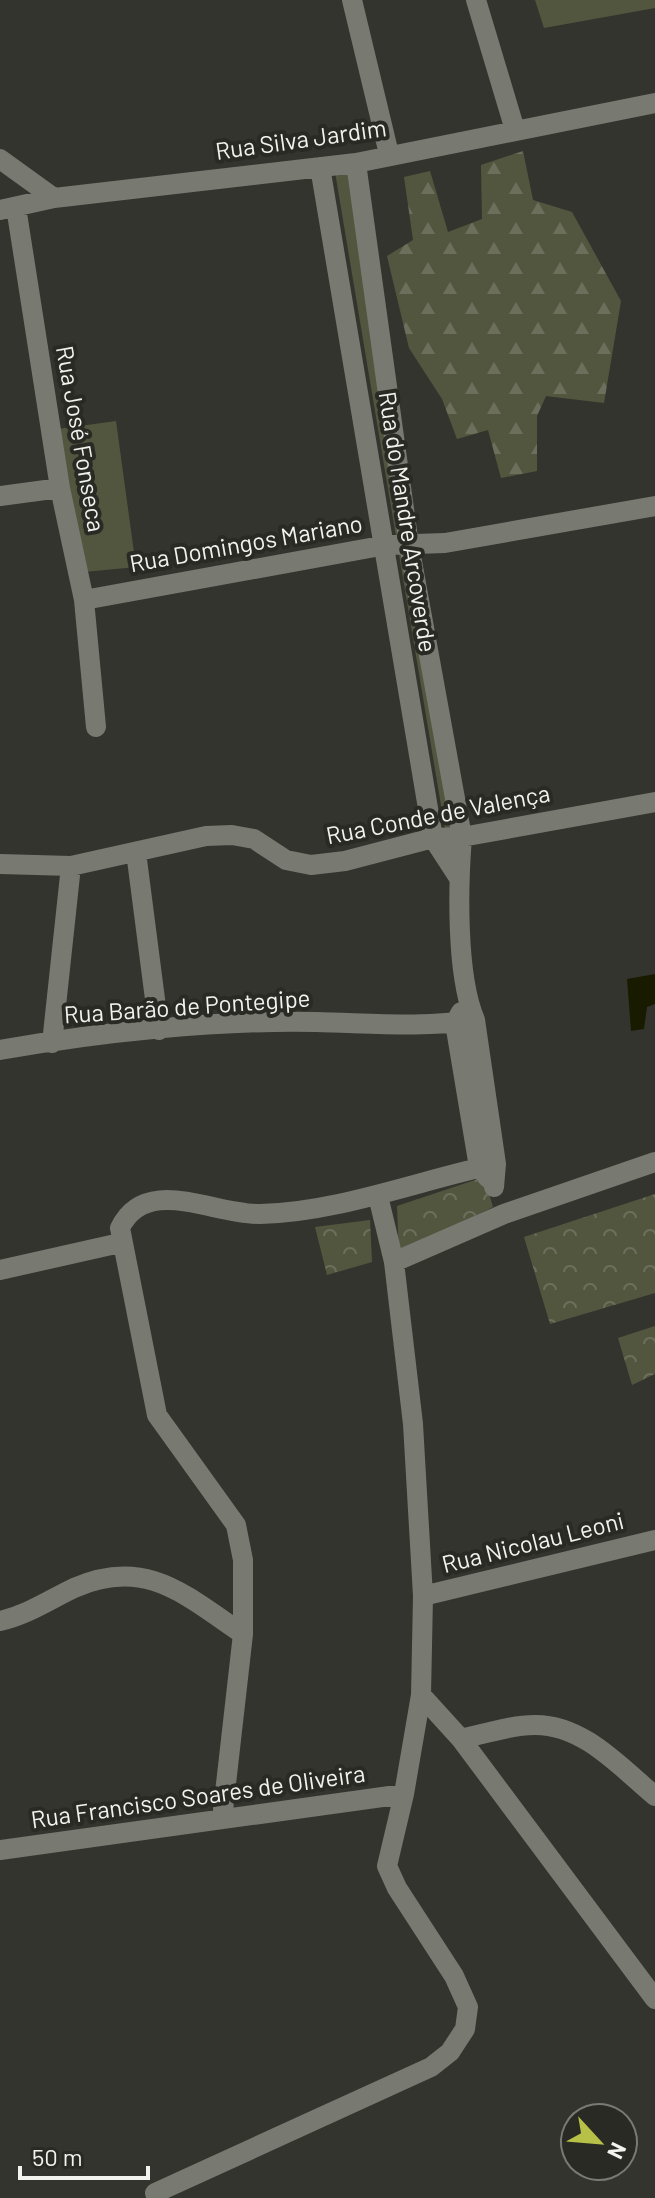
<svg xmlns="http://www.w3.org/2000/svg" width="655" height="2198" font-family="Barlow,sans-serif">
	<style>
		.grass { fill: #53563f }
		.forest { fill: url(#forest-firs) }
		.park { fill: url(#park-crowns) }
		.water { fill: #191b00 }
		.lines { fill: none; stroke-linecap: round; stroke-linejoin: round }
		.minor { stroke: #787971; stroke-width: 20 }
		.labels { text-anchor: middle; stroke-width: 8; stroke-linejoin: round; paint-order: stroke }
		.street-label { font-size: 24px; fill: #f2f2ee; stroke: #2a2a24 }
	</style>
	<defs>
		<pattern id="forest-firs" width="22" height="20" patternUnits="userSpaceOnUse" patternTransform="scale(2)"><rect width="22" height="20" fill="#53563f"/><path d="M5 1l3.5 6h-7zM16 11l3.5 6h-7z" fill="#6c6f5b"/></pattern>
		<pattern id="park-crowns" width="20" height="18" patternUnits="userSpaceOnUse" patternTransform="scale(2)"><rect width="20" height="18" fill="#53563f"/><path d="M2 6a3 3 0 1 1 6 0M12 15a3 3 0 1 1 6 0" fill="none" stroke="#6c6f5b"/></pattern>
	</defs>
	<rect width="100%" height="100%" fill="#34342e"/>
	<path class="grass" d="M 535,0 L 655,0 L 655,8 L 544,28 Z
		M 351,171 L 459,834 L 446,835 L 335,172 Z
		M 116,421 L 136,567 L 84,572 L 58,429 Z"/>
	<path class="forest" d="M 523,151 L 533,200 L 572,212 L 621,301 L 604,403 L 546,396 L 537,416 L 537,471 L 501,478 L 488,430 L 457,439 L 442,399 L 409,348 L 387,256 L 413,240 L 404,177 L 430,171 L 448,232 L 482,219 L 481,165 Z"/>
	<path class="park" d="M 484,1177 L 493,1207 L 399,1254 L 397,1206 Z
		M 655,1194 L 655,1293 L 550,1324 L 524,1237 Z
		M 370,1220 L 372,1262 L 327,1275 L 315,1227 Z
		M 655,1326 L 655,1374 L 632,1385 L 618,1338 Z"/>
	<path class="water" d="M 655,974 L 655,1004 L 647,1007 L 644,1029 L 631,1031 L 627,979 Z"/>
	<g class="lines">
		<path class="minor" d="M 352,0 L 389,154
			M 476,0 L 515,130
			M 0,159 L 54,198
			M 356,163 L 409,545 L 462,837 C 458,887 456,975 475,1020 L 496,1164 L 494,1187
			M 320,167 L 433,838 L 459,878
			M 16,207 L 60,488 L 84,600 L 96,727
			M 0,210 L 54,198 L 356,163 L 655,103
			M 0,496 L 60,488
			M 84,600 L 386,545 L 445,543 L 655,506
			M 136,852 L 159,1030
			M 0,864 L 71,866 L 206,836 L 232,835 L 254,839 L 286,860 L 311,865 L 345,861 L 433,838 L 462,837 L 655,802
			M 461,1012 L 455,1023 L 479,1167 L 488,1178
			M 52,1043 L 71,866
			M 0,1050 C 100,1032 215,1020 316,1022 C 369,1023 422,1028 475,1020
			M 394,1262 L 504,1214 L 655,1162
			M 0,1270 L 120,1243
			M 423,1596 L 655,1540
			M 0,1621 C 27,1615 49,1600 74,1588 C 146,1556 186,1596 243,1634
			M 421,1695 L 461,1739 L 655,1999
			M 461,1739 C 484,1734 511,1725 534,1725 C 583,1724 620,1767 655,1796
			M 222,1819 L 243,1634 L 243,1560 L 236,1525 L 157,1415 L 120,1228 C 146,1174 214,1215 260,1214 C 339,1212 420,1180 496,1164
			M 0,1850 L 404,1794
			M 155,2193 L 431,2067 L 450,2052 L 465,2029 L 468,2007 L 454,1976 L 397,1888 L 387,1866 L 404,1794 L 421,1695 L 423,1596 L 413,1424 L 394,1262 L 378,1196"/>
	</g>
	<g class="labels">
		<g class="street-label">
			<text transform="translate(301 140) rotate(-8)" y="8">Rua Silva Jardim</text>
			<text transform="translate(80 439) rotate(80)" y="8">Rua José Fonseca</text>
			<text transform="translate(407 522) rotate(81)" y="8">Rua do Mandre Arcoverde</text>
			<text transform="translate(246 544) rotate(-10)" y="8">Rua Domingos Mariano</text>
			<text transform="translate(438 815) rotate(-11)" y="8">Rua Conde de Valença</text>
			<text transform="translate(187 1007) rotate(-4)" y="8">Rua Barão de Pontegipe</text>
			<text transform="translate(533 1543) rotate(-14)" y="8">Rua Nicolau Leoni</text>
			<text transform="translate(198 1797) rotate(-8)" y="8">Rua Francisco Soares de Oliveira</text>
		</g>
	</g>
	<g transform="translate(599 2142) rotate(116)"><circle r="38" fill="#2a2a24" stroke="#7a7a75" stroke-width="2"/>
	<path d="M0-6L14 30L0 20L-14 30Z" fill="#b8c147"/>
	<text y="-12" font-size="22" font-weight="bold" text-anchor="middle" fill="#f2f2ee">N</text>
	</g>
	<path d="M20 2166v12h128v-12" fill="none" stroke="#f2f2ee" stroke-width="4"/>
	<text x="32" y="2166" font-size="24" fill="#f2f2ee" stroke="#2a2a24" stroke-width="6" paint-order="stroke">50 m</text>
</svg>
